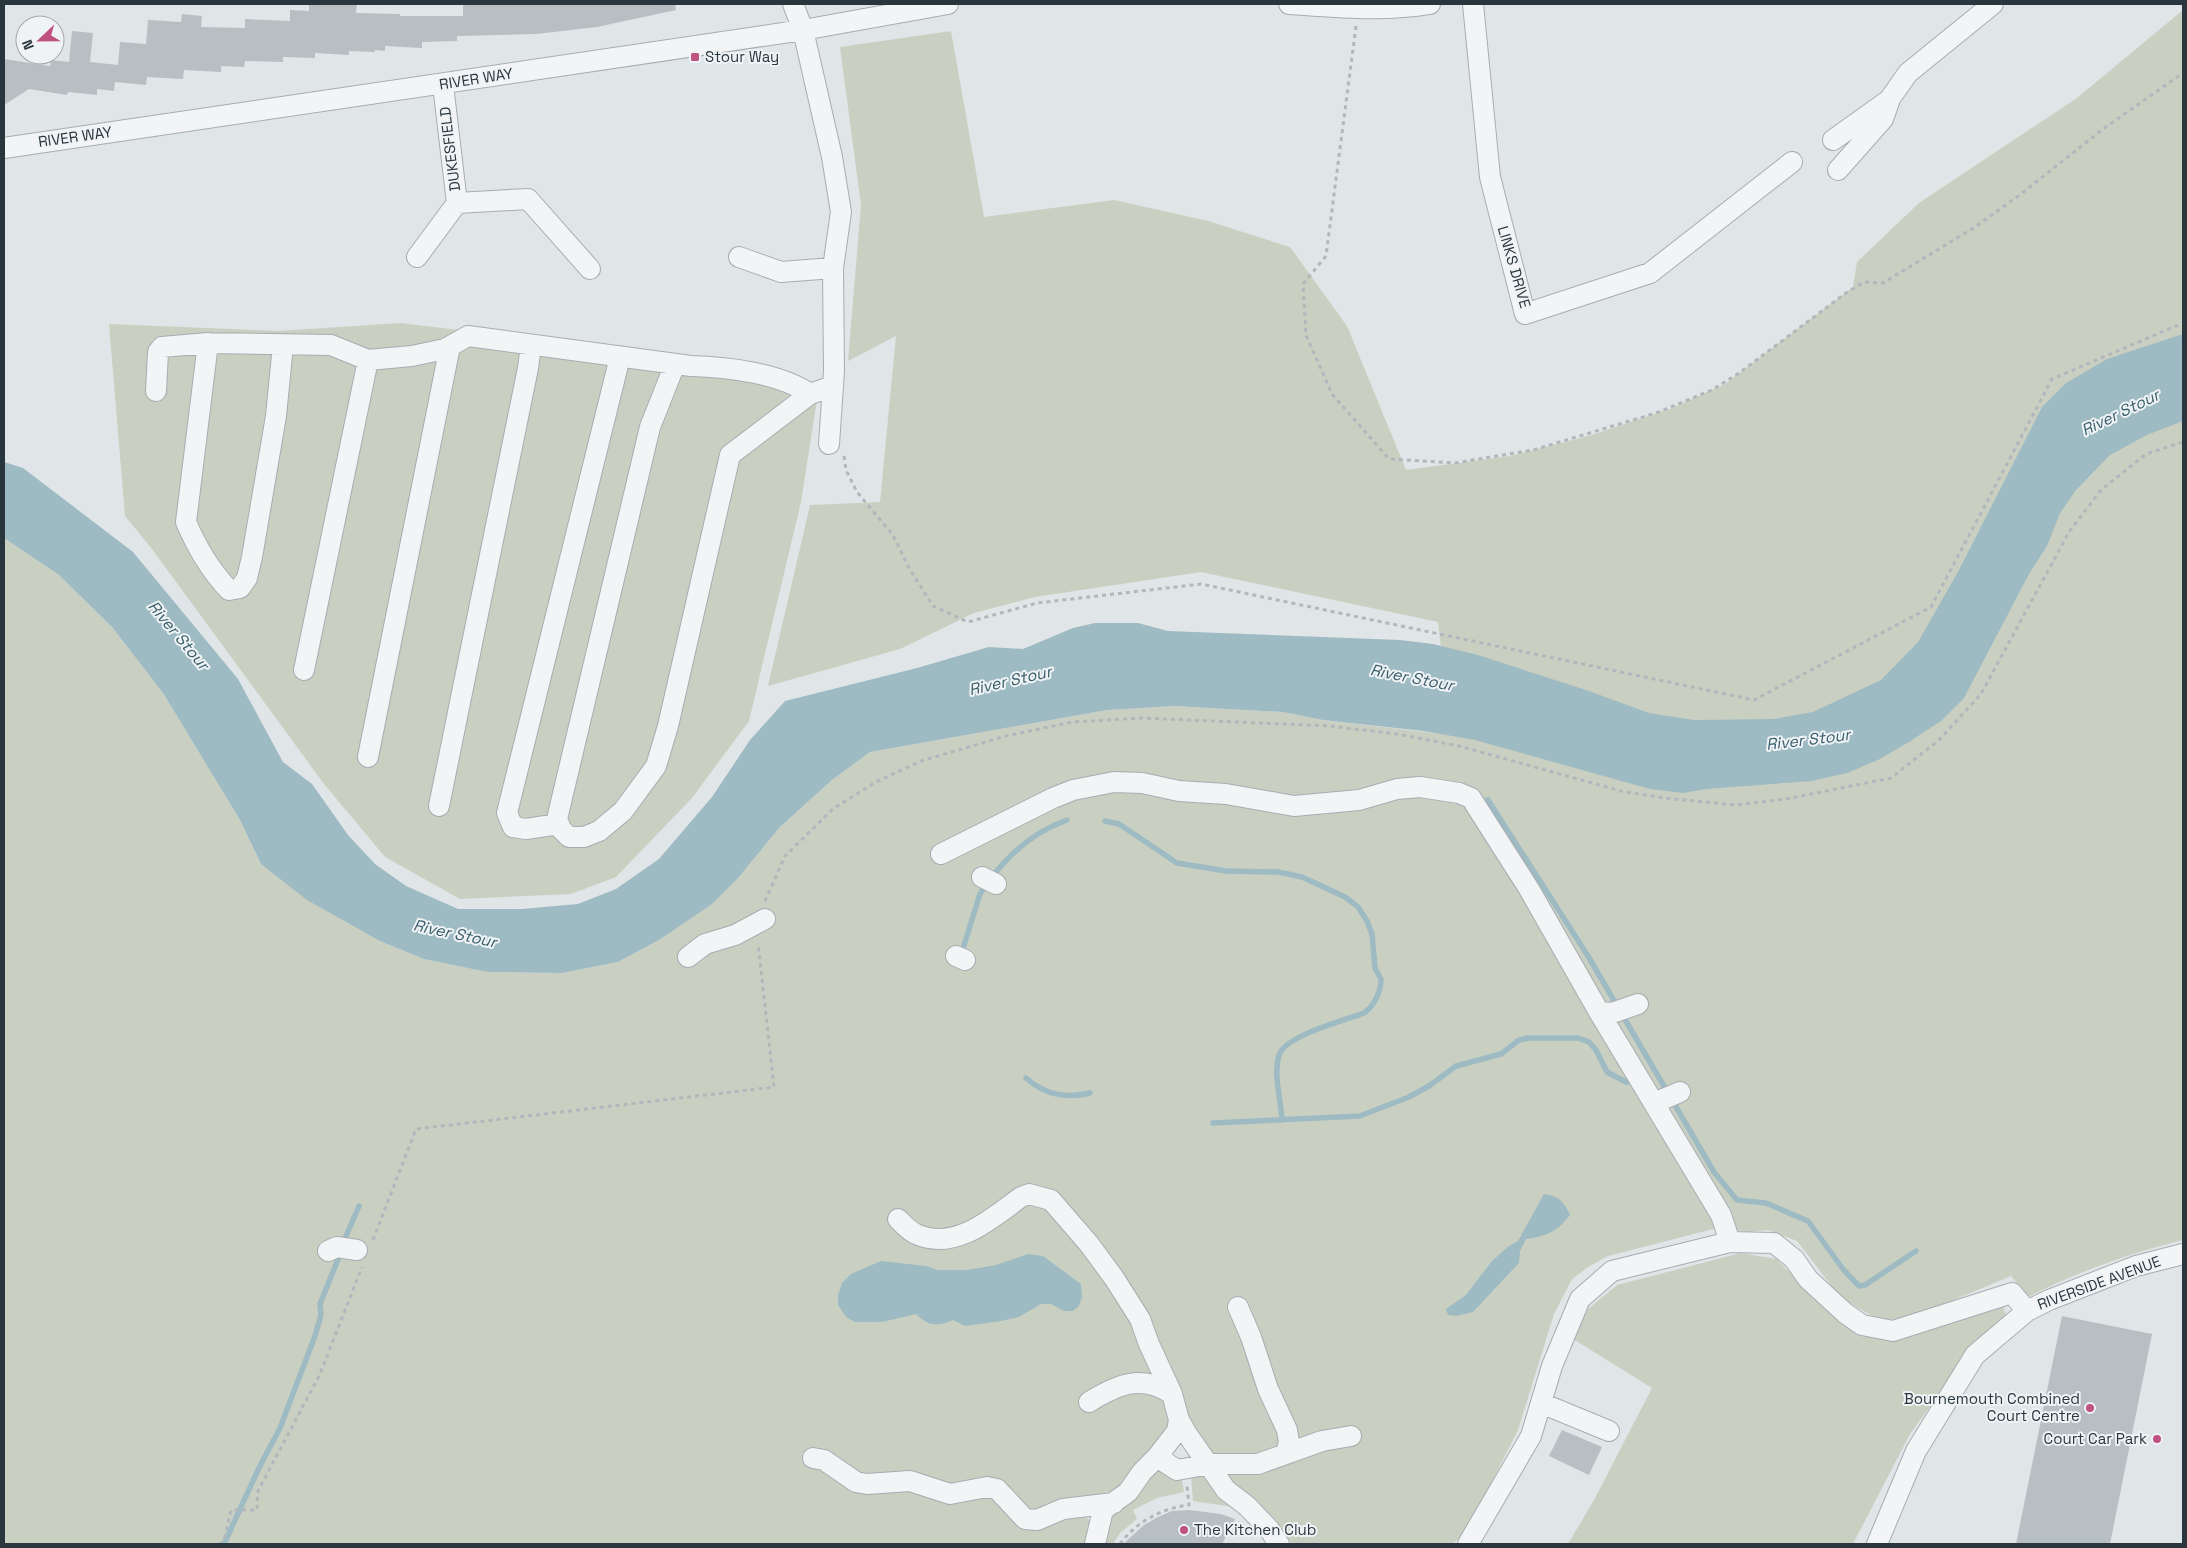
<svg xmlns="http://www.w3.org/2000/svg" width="2187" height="1548" font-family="'Space Grotesk',sans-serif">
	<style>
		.green { fill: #c9d0c2 }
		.water { fill: #9ebac3 }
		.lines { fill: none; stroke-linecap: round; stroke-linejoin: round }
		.stream { stroke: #9ebac3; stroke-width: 5.5 }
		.building { fill: #b8bfc3 }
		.minor-casing { stroke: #a6adb1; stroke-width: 22 }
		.path { stroke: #b2b7bb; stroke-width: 3; stroke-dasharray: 4 4; stroke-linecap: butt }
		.minor { stroke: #f2f4f6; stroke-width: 20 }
		.poi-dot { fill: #bf5280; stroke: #eff3f5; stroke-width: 2 }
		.labels { text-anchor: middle; stroke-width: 4; stroke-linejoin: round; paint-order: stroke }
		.poi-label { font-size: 15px; fill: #2a363d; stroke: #eff3f5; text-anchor: start }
		.street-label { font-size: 15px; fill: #2a363d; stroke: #eff3f5 }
		.water-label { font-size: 16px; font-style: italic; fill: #395e6c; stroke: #eff3f5 }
	</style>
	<rect width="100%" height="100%" fill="#e0e5e7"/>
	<path class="green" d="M 2183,10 L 2183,1240 C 2130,1253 2077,1272 2028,1297 L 2011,1276 L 1908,1319 L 1877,1319 L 1840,1297 L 1797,1241 L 1768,1230 L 1749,1232 L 1737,1230 L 1730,1208 L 1712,1210 L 1717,1228 L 1608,1256 L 1588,1267 L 1572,1279 L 1554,1314 L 1518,1430 L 1466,1533 L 1452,1544 L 1292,1544 L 1284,1532 L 1268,1521 L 1174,1421 L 1119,1495 L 1066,1514 L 1086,1517 L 1093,1523 L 1088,1544 L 4,1544 L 4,538 L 59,575 L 112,627 L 163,693 L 240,820 L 261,864 L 380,941 L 424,959 L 487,972 L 562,973 L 618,962 L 659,940 L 738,878 L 780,827 L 832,780 L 870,752 L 1107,710 L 1174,706 L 1283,712 L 1323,720 L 1451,735 L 1438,622 L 1201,572 L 1035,597 L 974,613 L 900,649 L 768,686 L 810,505 L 880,502 L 896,336 L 848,361 L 861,205 L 840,47 L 951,31 L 984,217 L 1114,200 L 1208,221 L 1290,247 L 1347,326 L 1406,470 L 1510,456 L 1592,435 L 1672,408 L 1725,384 L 1853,287 L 1857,262 L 1919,203 L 2077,98 Z
		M 400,323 L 715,360 L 806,380 L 819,387 L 801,502 L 749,721 L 692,798 L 616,877 L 571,894 L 460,899 L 385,857 L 324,784 L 152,549 L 125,516 L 109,324 L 278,331 Z
		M 1741,1253 L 1776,1259 L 1802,1284 L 1865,1333 L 2002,1303 L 2007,1319 L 1971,1351 L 1910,1434 L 1853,1544 L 1568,1544 L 1594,1500 L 1652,1388 L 1573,1339 L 1588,1309 L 1617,1285 Z
		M 1158,1467 L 1182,1479 L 1184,1492 L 1157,1498 L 1133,1510 L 1137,1519 L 1120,1533 L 1113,1544 L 1098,1544 L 1101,1527 Z
		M 1202,1471 L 1240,1508 L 1193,1501 L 1191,1476 Z"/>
	<path class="water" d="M 2183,334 L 2183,421 L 2147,435 L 2110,455 L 2076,490 L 2060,513 L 2047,546 L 2029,574 L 1964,698 L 1941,721 L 1909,742 L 1878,760 L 1847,773 L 1812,781 L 1706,789 L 1683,793 L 1650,789 L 1475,740 L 1423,731 L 1323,720 L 1283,712 L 1174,706 L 1107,710 L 870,752 L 832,780 L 780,827 L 738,878 L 712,904 L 659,940 L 618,962 L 562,973 L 487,972 L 424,959 L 380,941 L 307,900 L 261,864 L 240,820 L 163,693 L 112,627 L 59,575 L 4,538 L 4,462 L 23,468 L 133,552 L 238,679 L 283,762 L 312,784 L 348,835 L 375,864 L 406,886 L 458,909 L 522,909 L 578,904 L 616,889 L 659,859 L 712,797 L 750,740 L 785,701 L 917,668 L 989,647 L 1023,649 L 1073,628 L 1095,623 L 1138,623 L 1168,631 L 1400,640 L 1433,644 L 1478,655 L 1589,691 L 1649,713 L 1694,720 L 1774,719 L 1813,712 L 1881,680 L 1918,642 L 1959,570 L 2042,407 L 2066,383 L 2107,359 Z
		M 1544,1194 C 1558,1195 1564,1202 1570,1215 C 1557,1232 1547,1236 1526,1239 L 1520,1251 L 1519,1263 L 1473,1312 L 1457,1316 L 1448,1315 L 1446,1309 L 1466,1295 L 1492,1261 L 1509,1246 L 1518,1241 Z
		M 1028,1254 L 1043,1256 L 1081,1284 L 1082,1297 L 1079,1306 L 1073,1311 L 1064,1311 L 1051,1304 L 1041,1304 L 1019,1317 L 1001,1321 L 965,1326 L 953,1320 C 937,1327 928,1326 916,1314 L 882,1322 L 855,1322 L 846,1317 L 838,1305 L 838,1295 L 842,1283 L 851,1274 L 881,1261 L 926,1266 L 937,1270 L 967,1270 L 996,1265 Z"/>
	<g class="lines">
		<path class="stream" d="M 1488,800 L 1588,956 L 1714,1172 L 1737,1200 L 1766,1203 L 1808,1221 L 1843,1269 L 1859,1286 L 1865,1285 L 1916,1251
			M 1105,821 L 1119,824 L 1177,863 L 1226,871 L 1278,872 L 1302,877 L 1345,897 L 1358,907 L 1367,921 L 1372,934 L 1375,968 L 1381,979 C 1381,992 1374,1006 1364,1013 C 1344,1021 1286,1035 1279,1055 C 1273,1075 1281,1100 1282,1120
			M 992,877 C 1012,851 1036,831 1067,820
			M 961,955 L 980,894 L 986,884
			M 1026,1078 C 1044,1094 1066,1099 1090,1093
			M 1213,1123 L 1360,1116 L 1409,1097 L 1429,1086 L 1456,1066 L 1501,1054 L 1519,1040 L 1528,1038 L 1578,1038 L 1589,1042 L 1596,1050 L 1607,1072 L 1626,1082 L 1636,1081
			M 343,1243 L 359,1206
			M 224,1544 L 259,1468 L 280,1428 L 315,1336 L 321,1315 L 320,1304 L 341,1252"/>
	</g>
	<path class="building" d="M 309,4 L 357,4 L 356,13 L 400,14 L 400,16 L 463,16 L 463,4 L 675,4 L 676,10 L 597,27 L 536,34 L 457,36 L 457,41 L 422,42 L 422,48 L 385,46 L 385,51 L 375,50 L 375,52 L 349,51 L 349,55 L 315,53 L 315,58 L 283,57 L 283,62 L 245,61 L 244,67 L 221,66 L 221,72 L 184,70 L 183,79 L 147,77 L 146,85 L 115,82 L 114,91 L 97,89 L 97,95 L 68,92 L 67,95 L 29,89 L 4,105 L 4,59 L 50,66 L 51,60 L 69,62 L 72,31 L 93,33 L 90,62 L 118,65 L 120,42 L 146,44 L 148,20 L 181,22 L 182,14 L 202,16 L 201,27 L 245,28 L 245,19 L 290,21 L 290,10 L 309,11 Z
		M 2062,1316 L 2152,1334 L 2110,1544 L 2016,1544 Z
		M 1562,1430 L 1602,1447 L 1589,1475 L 1549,1456 Z
		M 1189,1510 L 1221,1514 L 1235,1519 L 1222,1544 L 1123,1544 L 1144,1525 L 1158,1517 L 1172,1511 Z"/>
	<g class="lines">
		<g class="minor-casing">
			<path id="minor" d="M 793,4 L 803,30 L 832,157 L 841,212 L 833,268 L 834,371 L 829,444
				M 1289,4 C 1336,7 1383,12 1430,4
				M 1473,4 L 1490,177 L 1525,314 L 1650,273 L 1792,162
				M 443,85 L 457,203 L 528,199 L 590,269
				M 1833,140 L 1889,100 L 1908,73 L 1993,4
				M 4,148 L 803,30 L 948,4
				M 1838,170 L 1883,119 L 1889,102
				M 417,257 L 457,203
				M 739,257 L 781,272 L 833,268
				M 208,343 L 186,522 C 197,548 210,570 229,590 L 240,588 L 247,578 L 252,557 L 276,416 L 283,345
				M 675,364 L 650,427 L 557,819 L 561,829 L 569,837 L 584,837 L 599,831 L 623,811 L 656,766 L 668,726 L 730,455 L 810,394
				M 156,391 L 158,352 L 162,347 L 208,343 L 331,345 L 368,360 L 412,356 L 445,349 L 468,336 L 691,366 C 727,367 780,373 810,394 L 833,386
				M 304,670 L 368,360
				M 368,757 L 450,346
				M 439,806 L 528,368 L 531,345
				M 559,824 L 526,829 L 513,827 L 507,813 L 620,357
				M 941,854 L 1053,798 L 1073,790 L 1114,782 L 1142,783 L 1179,791 L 1226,794 L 1294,806 L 1359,800 L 1397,789 L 1420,787 L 1459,793 L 1471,798 L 1529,889 L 1599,1012 L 1721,1215 L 1730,1242
				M 982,877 L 996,884
				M 956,956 L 965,960
				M 688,957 L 705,944 L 735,935 L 765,919
				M 1599,1012 L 1612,1013 L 1638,1004
				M 1654,1103 L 1680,1092
				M 898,1219 C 903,1224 909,1231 916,1234 C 955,1252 992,1218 1021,1197 L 1029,1194 L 1051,1200 L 1089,1244 L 1114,1278 L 1140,1319 L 1149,1344 L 1172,1394 L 1179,1420 L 1187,1434 L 1226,1490 L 1247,1506 L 1269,1529 L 1279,1544
				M 328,1251 L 337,1247 L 357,1250
				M 1238,1307 L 1251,1337 L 1268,1389 L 1287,1430 L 1289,1442 L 1286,1453
				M 1089,1402 C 1118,1384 1142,1374 1172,1394
				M 1541,1403 L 1609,1431
				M 1157,1457 L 1177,1470 L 1210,1464 L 1258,1464 L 1322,1441 L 1351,1436
				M 813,1458 L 824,1460 L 856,1482 L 867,1484 L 910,1481 L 950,1494 L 987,1487 L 997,1489 L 1025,1519 L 1037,1520 L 1063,1509 L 1114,1503
				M 1095,1544 L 1103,1510 L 1128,1492 L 1142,1472 L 1157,1457 L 1177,1431 L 1179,1420
				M 1468,1544 L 1531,1436 L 1552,1366 L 1580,1299 L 1612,1271 L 1730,1242 L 1774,1243 L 1794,1259 L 1808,1279 L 1845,1313 L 1862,1325 L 1893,1331 L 2012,1293 L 2027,1311
				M 1877,1544 L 1916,1451 L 1975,1355 L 2027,1311 L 2049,1300 L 2136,1266 L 2183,1254"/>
		</g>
		<path class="path" d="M 1356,26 L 1326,256 L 1303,284 L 1306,335 L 1332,394 L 1389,459 L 1455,463 L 1533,450 L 1656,413 L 1712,390 L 1739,373 L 1846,293 L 1864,282 L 1883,283 L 1975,227 L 2021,194 L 2103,129 L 2183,73
			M 844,456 L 846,470 L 857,492 L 893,535 L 909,568 L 933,606 L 968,622 L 1037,603 L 1201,584 L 1754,700 L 1931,607 L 2052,379 L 2183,323
			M 765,901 L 785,856 L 834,808 L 876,782 L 921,761 L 1006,736 L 1072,722 L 1142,718 L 1330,726 L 1397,734 L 1459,746 L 1621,791 L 1664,798 L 1736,805 L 1786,799 L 1891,778 L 1939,740 L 1981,694 L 2069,532 L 2101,490 L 2146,454 L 2183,442
			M 373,1240 L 416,1129 L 774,1087 L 758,943
			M 220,1544 L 224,1541 L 231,1510 L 257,1510 L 258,1491 L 320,1374 L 362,1267
			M 1120,1544 C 1136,1522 1162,1508 1189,1505 L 1187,1485
			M 1195,1544 L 1196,1544"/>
		<use href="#minor" class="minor"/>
	</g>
	<g class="poi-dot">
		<rect x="690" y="52" width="10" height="10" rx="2.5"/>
		<circle cx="2090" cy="1408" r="5"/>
		<circle cx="2157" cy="1439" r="5"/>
		<circle cx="1184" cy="1530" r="5"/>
	</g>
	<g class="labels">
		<g class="poi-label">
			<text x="705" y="62">Stour Way</text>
			<text x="2080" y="1404" text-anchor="end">Bournemouth Combined<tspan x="2080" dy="17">Court Centre</tspan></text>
			<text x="2147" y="1444" text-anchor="end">Court Car Park</text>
			<text x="1194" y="1535">The Kitchen Club</text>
		</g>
		<g class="street-label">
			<text transform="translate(476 79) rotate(-9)" y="5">RIVER WAY</text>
			<text transform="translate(75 137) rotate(-8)" y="5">RIVER WAY</text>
			<text transform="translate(450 149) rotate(-97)" y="5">DUKESFIELD</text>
			<text transform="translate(1514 267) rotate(74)" y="5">LINKS DRIVE</text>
			<text transform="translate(2099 1283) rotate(-20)" y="5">RIVERSIDE AVENUE</text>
		</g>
		<g class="water-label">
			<text transform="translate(2120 412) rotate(-26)" y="6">River Stour</text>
			<text transform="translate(179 635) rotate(50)" y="6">River Stour</text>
			<text transform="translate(1412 677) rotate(11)" y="6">River Stour</text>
			<text transform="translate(1010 680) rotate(-13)" y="6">River Stour</text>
			<text transform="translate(1808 739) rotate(-7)" y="6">River Stour</text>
			<text transform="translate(455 933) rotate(12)" y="6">River Stour</text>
		</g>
	</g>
	<rect width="2187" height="1548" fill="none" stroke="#2a363d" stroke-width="10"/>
	<g transform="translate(40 40) rotate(248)"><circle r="24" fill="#eff3f5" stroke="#a0a7ab"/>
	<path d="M0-4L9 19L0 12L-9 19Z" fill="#bf5280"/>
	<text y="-8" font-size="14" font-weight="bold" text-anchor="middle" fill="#2a363d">N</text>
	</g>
</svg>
